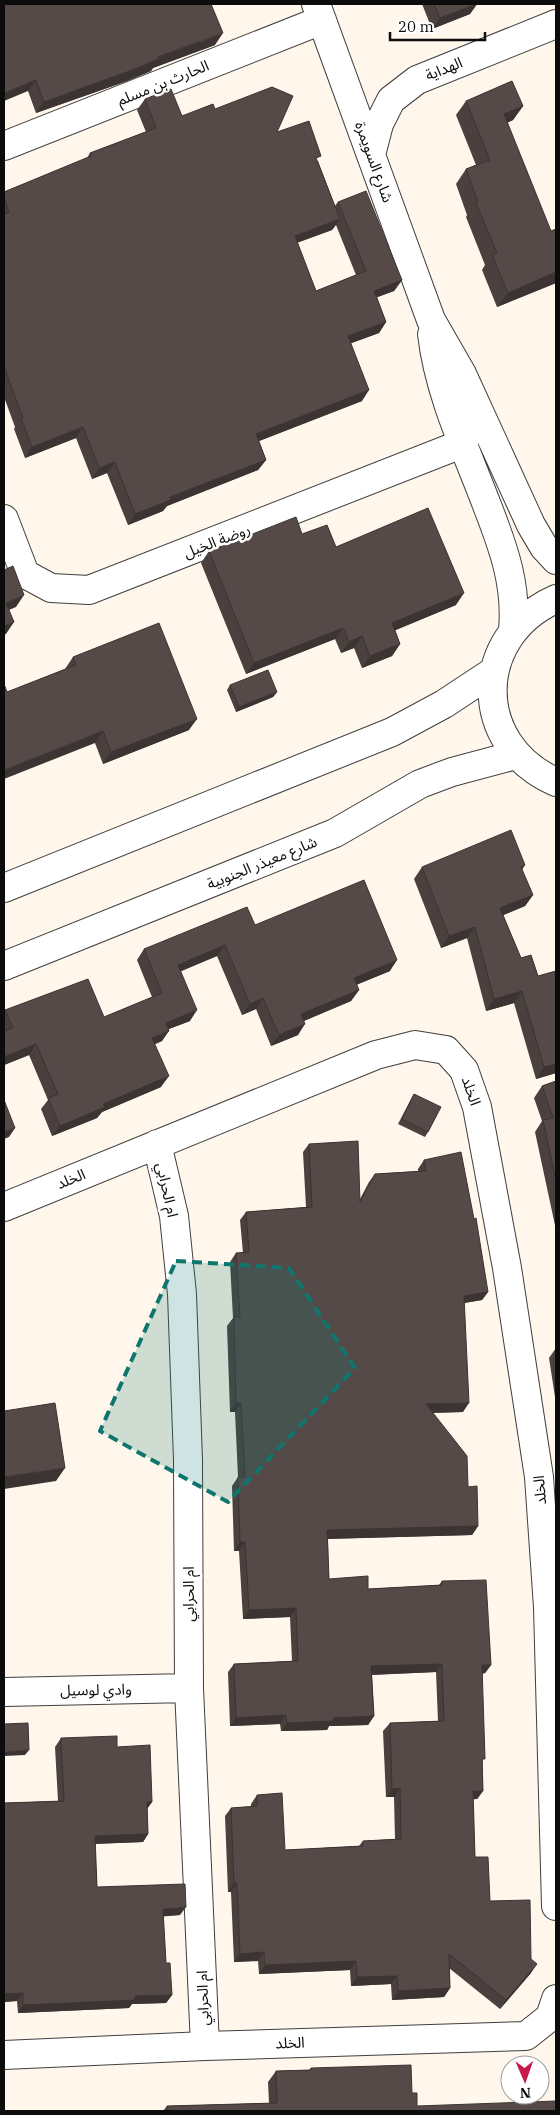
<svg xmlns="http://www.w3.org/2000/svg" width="560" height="2115" font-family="'IBM Plex Serif','Noto Sans Arabic',serif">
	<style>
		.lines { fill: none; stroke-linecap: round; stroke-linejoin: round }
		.minor-casing { stroke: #3f3f3f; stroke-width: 30 }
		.minor { stroke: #fff; stroke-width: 28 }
		.wall { fill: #4a403e; fill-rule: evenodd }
		.shaded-wall { fill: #3c3432 }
		.building { fill: #564a48; stroke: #3c3432 }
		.marked { fill: #0f766e; fill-opacity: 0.2; stroke: #0f766e; stroke-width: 4; stroke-dasharray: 10 6; stroke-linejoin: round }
		.labels { text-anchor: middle; stroke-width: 5; stroke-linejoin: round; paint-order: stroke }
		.street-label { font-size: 15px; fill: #0c0c0c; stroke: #fff }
	</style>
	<rect width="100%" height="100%" fill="#fff6ec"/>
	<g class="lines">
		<g class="minor-casing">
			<path id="minor" d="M 316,4 L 431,320 L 462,374 L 531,525 L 544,547 L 556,560
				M 4,146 L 322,20
				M 371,155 L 379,124 L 391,100 L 417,80 L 556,24
				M 432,334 C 439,395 467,452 488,508 C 504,549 517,586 513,630
				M 4,519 L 25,574 L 51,588 L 89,590 L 464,443
				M 556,599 C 472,636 471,745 556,782
				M 4,888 L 392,732 L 444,704 L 494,671
				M 4,966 L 335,833 L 420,784 L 452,772 L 516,755
				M 157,1144 L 174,1216 L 182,1294 L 188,1460 L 189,1688 L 205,2046
				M 4,1207 L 376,1055 L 415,1045 L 446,1050 L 464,1070 L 477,1107 L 507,1268 L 539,1477 L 548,1607 L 556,1906
				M 4,1692 L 189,1688
				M 4,2055 L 205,2046 L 526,2036 L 550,2017 L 556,1999"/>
		</g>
		<use href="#minor" class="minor"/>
	</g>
	<path class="wall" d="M 4,4 L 215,45 L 153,68 L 151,71 L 127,81 L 36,113 L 28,91 Z
		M 422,4 L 477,4 L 470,14 L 432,29 Z
		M 145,99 L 182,116 L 215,109 L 277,132 L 318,161 L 335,206 L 338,202 L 402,280 L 394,291 L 377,297 L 386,322 L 379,333 L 351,343 L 362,401 L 259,441 L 266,460 L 258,470 L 167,506 L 163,511 L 128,525 L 107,473 L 92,479 L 76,438 L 25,458 L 14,429 L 15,427 L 4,397 L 4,192 L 87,158 L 90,153 L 146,132 L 137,110 ZM 336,225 L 356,275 L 316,291 L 297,243 L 332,230 Z
		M 466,101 L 523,106 L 513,120 L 507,123 L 551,231 L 556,229 L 556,283 L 497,307 L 482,270 L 485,265 L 466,217 L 467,215 L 456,184 L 466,169 L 476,165 L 456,115 Z
		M 302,534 L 336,547 L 456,605 L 395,630 L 400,644 L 392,656 L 362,668 L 354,648 L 341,653 L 335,639 L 246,674 L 201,563 L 209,551 Z
		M 73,657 L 189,730 L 103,764 L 95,743 L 7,692 L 65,669 Z
		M 230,685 L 277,692 L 273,697 L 236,712 L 227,690 Z
		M 525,865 L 522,870 L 533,895 L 525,906 L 503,915 L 521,958 L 538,976 L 556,971 L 556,1073 L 536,1079 L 514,1003 L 486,1011 L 467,938 L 441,948 L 414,879 L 422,867 Z
		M 255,925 L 390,971 L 356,985 L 359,990 L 351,1001 L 304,1021 L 298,1035 L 271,1046 L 256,1009 L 242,1015 L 217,956 L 180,971 L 190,1021 L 169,1029 L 162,1041 L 155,1044 L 161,1087 L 102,1112 L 97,1118 L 52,1136 L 41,1109 L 48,1100 L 29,1055 L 4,1065 L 4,1013 L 5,1010 L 104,1017 L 152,997 L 137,960 L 144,949 Z
		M 556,1081 L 556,1230 L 535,1132 L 542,1121 L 534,1098 L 542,1086 Z
		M 414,1094 L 428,1132 L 425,1137 L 398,1124 L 411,1099 Z
		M 309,1144 L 360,1199 L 369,1182 L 375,1174 L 418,1171 L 418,1169 L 424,1160 L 488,1292 L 482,1300 L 464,1303 L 463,1412 L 432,1413 L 468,1487 L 478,1526 L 472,1535 L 328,1539 L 329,1579 L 368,1589 L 439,1585 L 442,1581 L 491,1665 L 485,1673 L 482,1674 L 483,1791 L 477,1799 L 473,1799 L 475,1857 L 490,1901 L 531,1973 L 500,2009 L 449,1968 L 450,1988 L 444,1997 L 392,2000 L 391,1984 L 351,1986 L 350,1970 L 259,1974 L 258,1961 L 234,1962 L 231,1892 L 228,1892 L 225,1816 L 231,1808 L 251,1807 L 251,1804 L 257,1795 L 285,1850 L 359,1846 L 363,1841 L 395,1839 L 394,1797 L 386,1797 L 383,1731 L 390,1723 L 438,1721 L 436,1672 L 372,1675 L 374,1716 L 368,1725 L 329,1726 L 327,1730 L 281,1731 L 280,1724 L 230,1726 L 228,1672 L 234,1664 L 292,1661 L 290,1617 L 243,1619 L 239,1551 L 234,1551 L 232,1486 L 238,1477 L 235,1412 L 230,1412 L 227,1326 L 233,1318 L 230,1262 L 236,1253 L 243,1253 L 240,1220 L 246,1212 L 306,1207 L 303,1152 Z
		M 556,1348 L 556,1397 L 555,1397 L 549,1358 Z
		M 61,1738 L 117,1747 L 152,1802 L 147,1809 L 148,1834 L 143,1842 L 95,1844 L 97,1887 L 180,1915 L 163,1916 L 166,1963 L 172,1995 L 166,2003 L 132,2004 L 129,2008 L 18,2013 L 17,2001 L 4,2002 L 4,1803 L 58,1801 L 55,1747 Z
		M 311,2068 L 412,2093 L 417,2106 L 556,2111 L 163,2111 L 167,2106 L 269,2103 L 268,2082 L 276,2071 L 309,2070 Z"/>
	<path class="shaded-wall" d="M 477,4 L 470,14 L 432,29 L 440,18 Z
		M 223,33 L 215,45 L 153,68 L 151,71 L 127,81 L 36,113 L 44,102 Z
		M 36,80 L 28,91 L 4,101 L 4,93 Z
		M 523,106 L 513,120 L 493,128 L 504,114 Z
		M 340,219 L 332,230 L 287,246 L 295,236 Z
		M 556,272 L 556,283 L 497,307 L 508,293 Z
		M 402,280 L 394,291 L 367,301 L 374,291 Z
		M 386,322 L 379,333 L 341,347 L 348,336 Z
		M 369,390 L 362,401 L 249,445 L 256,434 Z
		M 83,427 L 76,438 L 25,458 L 32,447 Z
		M 266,460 L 258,470 L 167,506 L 163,511 L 128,525 L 135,514 L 170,497 Z
		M 115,462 L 107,473 L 92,479 L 99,468 Z
		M 464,593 L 456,605 L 384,635 L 392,623 Z
		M 24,595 L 16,607 L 4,612 L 6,603 Z
		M 14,622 L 6,634 L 4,635 L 4,626 Z
		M 343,628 L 335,639 L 246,674 L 254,663 Z
		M 362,636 L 354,648 L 341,653 L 349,642 Z
		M 400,644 L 392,656 L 362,668 L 370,656 Z
		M 277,692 L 273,697 L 236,712 L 239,707 Z
		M 197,719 L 189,730 L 103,764 L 111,752 Z
		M 103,731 L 95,743 L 4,779 L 4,770 Z
		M 533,895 L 525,906 L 492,920 L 500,908 Z
		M 475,927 L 467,938 L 441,948 L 449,936 Z
		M 225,945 L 217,956 L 170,976 L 178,965 Z
		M 397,960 L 390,971 L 346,989 L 354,978 Z
		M 359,990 L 351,1001 L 294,1025 L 301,1014 Z
		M 522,991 L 514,1003 L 486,1011 L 494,999 Z
		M 263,998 L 256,1009 L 242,1015 L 250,1004 Z
		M 197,1010 L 190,1021 L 158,1033 L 166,1023 Z
		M 305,1024 L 298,1035 L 271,1046 L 279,1035 Z
		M 169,1031 L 162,1041 L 144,1049 L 152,1038 Z
		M 36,1044 L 29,1055 L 4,1065 L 4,1057 Z
		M 556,1064 L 556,1073 L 536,1079 L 544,1067 Z
		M 169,1076 L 161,1087 L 102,1112 L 97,1118 L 52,1136 L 60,1126 L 103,1104 Z
		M 15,1128 L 9,1137 L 4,1139 L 4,1132 Z
		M 488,1292 L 482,1300 L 458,1304 L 464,1296 Z
		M 236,1403 L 241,1403 L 235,1412 L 230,1412 Z
		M 469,1403 L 463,1412 L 420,1413 L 426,1404 Z
		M 65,1468 L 56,1481 L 4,1489 L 4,1477 Z
		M 478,1526 L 472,1535 L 321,1539 L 327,1530 Z
		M 240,1542 L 245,1542 L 239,1551 L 234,1551 Z
		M 296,1608 L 290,1617 L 243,1619 L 249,1610 Z
		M 442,1664 L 436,1672 L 365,1675 L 371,1666 Z
		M 482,1665 L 491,1665 L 485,1673 L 476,1674 Z
		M 286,1715 L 280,1724 L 230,1726 L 236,1718 Z
		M 374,1716 L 368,1725 L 329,1726 L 327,1730 L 281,1731 L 287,1723 L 333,1718 Z
		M 29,1750 L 25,1755 L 4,1756 L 4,1752 Z
		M 400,1788 L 394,1797 L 386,1797 L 392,1789 Z
		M 473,1791 L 483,1791 L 477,1799 L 467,1800 Z
		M 147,1802 L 152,1802 L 146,1810 Z
		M 148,1834 L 143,1842 L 89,1844 L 95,1836 Z
		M 234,1883 L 237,1883 L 231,1892 L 228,1892 Z
		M 186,1907 L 180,1915 L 157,1917 L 163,1909 Z
		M 264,1952 L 258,1961 L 234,1962 L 240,1954 Z
		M 356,1961 L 350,1970 L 259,1974 L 265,1965 Z
		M 537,1964 L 531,1973 L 500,2009 L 506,2000 Z
		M 397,1976 L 391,1984 L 351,1986 L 357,1977 Z
		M 450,1988 L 444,1997 L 392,2000 L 398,1991 Z
		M 23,1993 L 17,2001 L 4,2002 L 4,1994 Z
		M 172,1995 L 166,2003 L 132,2004 L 129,2008 L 18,2013 L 23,2005 L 135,1996 Z"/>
	<path class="building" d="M 4,4 L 211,4 L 223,33 L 158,57 L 159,59 L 135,69 L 44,102 L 36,80 L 4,93 Z
		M 434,4 L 477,4 L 440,18 Z
		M 512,81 L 523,106 L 504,114 L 551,231 L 556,229 L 556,272 L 508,293 L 492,255 L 497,253 L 476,203 L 478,202 L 466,169 L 490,160 L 466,101 Z
		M 272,87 L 293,96 L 277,132 L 309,121 L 321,156 L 316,158 L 340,219 L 295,236 L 316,291 L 366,271 L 338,202 L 366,191 L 402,280 L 374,291 L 386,322 L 348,336 L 369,390 L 256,434 L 266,460 L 170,497 L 171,500 L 135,514 L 115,462 L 99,468 L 83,427 L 32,447 L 21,418 L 23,418 L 4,367 L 4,214 L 9,212 L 4,198 L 4,192 L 91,156 L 90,153 L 156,128 L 145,99 L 171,89 L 182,116 L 213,104 L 215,109 Z
		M 428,508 L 464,593 L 392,623 L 400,644 L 370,656 L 362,636 L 349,642 L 343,628 L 254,663 L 209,551 L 296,517 L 302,534 L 327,525 L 336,547 Z
		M 13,566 L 24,595 L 6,603 L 14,622 L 4,626 L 4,570 Z
		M 159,623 L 197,719 L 111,752 L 103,731 L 4,770 L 4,684 L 7,692 L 76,665 L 73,657 Z
		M 268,670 L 277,692 L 239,707 L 230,685 Z
		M 511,830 L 525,865 L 521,867 L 533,895 L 500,908 L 521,958 L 531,955 L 538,976 L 556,971 L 556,1064 L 544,1067 L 522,991 L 494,999 L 475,927 L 449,936 L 422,867 Z
		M 364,880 L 397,960 L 354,978 L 359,990 L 301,1014 L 305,1024 L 279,1035 L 263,998 L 250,1004 L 225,945 L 178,965 L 197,1010 L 166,1023 L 169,1031 L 152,1038 L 169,1076 L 103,1104 L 105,1107 L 60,1126 L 48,1098 L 58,1094 L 36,1044 L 4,1057 L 4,1031 L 13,1028 L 5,1010 L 88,979 L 104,1017 L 162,993 L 144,949 L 247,907 L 255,925 Z
		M 556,1081 L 556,1181 L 543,1120 L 553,1118 L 542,1086 Z
		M 414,1094 L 441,1107 L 428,1132 L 402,1119 Z
		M 4,1100 L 15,1128 L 4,1132 Z
		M 358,1141 L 360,1202 L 375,1174 L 426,1171 L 424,1160 L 461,1152 L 474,1219 L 476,1218 L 488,1292 L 464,1296 L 469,1403 L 426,1404 L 467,1456 L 468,1487 L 477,1486 L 478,1526 L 327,1530 L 329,1579 L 368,1576 L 368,1589 L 442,1585 L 442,1581 L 486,1580 L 491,1665 L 482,1665 L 485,1759 L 482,1759 L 483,1791 L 473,1791 L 475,1857 L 488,1857 L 490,1901 L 530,1900 L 531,1959 L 537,1964 L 506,2000 L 449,1954 L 450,1988 L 398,1991 L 397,1976 L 357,1977 L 356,1961 L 265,1965 L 264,1952 L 240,1954 L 237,1883 L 234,1883 L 231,1808 L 257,1806 L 257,1795 L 282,1793 L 285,1850 L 363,1846 L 363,1841 L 401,1839 L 400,1788 L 392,1789 L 390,1723 L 444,1721 L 442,1664 L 371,1666 L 374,1716 L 333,1718 L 333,1721 L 287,1723 L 286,1715 L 236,1718 L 234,1664 L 298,1661 L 296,1608 L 249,1610 L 245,1542 L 240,1542 L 238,1477 L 245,1477 L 241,1403 L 236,1403 L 234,1317 L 240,1317 L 236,1253 L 249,1252 L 246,1212 L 312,1207 L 309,1144 Z
		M 55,1403 L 65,1468 L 4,1477 L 4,1411 Z
		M 28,1723 L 29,1750 L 4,1752 L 4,1724 Z
		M 117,1736 L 117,1747 L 150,1745 L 152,1802 L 147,1802 L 148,1834 L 95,1836 L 97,1887 L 185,1884 L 186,1907 L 163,1909 L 166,1963 L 170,1963 L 172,1995 L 135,1996 L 135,2000 L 23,2005 L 23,1993 L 4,1994 L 4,1803 L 64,1801 L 61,1738 Z
		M 411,2065 L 412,2093 L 417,2093 L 417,2106 L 556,2101 L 556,2111 L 167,2111 L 167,2106 L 277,2103 L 276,2071 L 311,2070 L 311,2068 Z"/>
	<path class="marked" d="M 176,1261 L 289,1268 L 355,1368 L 228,1502 L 100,1431 Z"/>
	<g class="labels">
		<g class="street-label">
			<text transform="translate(444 69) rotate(-22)" y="5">الهداية</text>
			<text transform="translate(163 83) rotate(-22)" y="5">الحارث بن مسلم</text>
			<text transform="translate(374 162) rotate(70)" y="5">شارع السويمرة</text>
			<text transform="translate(217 541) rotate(-21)" y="5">روضة الخيل</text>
			<text transform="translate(262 863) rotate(-22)" y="5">شارع معيذر الجنوبية</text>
			<text transform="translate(471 1091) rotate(71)" y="5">الخلد</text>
			<text transform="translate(71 1179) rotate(-22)" y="5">الخلد</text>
			<text transform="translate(167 1190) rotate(78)" y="5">ام الحرابي</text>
			<text transform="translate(540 1490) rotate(-95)" y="5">الخلد</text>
			<text transform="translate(189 1594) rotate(-90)" y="5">ام الحرابي</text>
			<text transform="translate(96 1690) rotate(-1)" y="5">وادي لوسيل</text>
			<text transform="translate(203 1998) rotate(-92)" y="5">ام الحرابي</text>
			<text transform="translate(290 2043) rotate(-2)" y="5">الخلد</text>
		</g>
	</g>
	<rect width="560" height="2115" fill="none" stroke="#0c0c0c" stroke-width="10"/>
	<g transform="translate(525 2080) rotate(178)"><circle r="24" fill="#ffffff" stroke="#9e9e9e"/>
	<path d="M0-4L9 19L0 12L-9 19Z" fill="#c61a4d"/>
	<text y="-8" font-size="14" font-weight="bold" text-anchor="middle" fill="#0c0c0c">N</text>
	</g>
	<path d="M390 32v8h95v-8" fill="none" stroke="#0c0c0c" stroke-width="2.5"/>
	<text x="398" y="32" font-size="15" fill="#0c0c0c" stroke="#ffffff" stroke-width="4" paint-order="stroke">20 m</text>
</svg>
